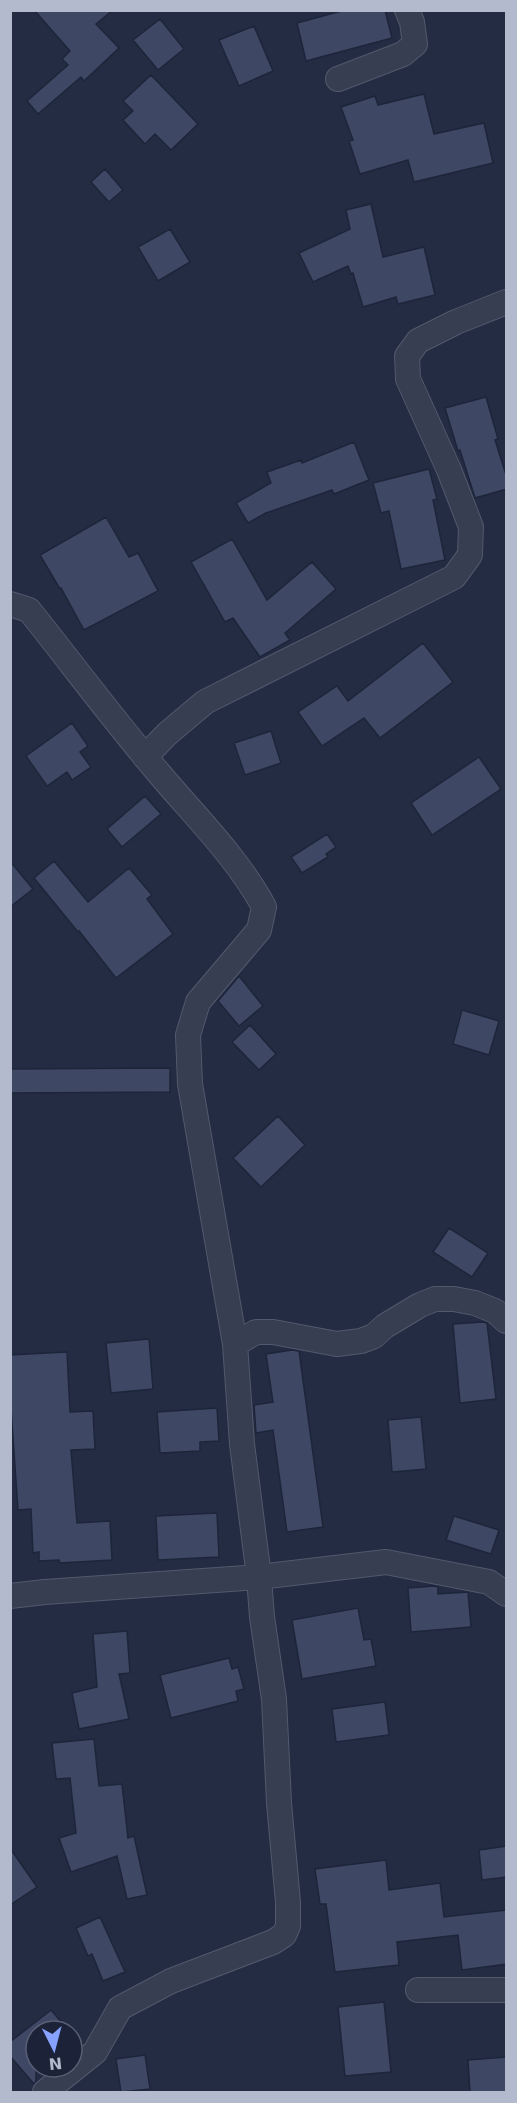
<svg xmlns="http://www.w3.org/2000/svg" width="517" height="2103" font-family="'DejaVu Sans',sans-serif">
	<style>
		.building { fill: #3e4864; stroke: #1e253a; stroke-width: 1.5 }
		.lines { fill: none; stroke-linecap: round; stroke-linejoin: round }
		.minor-casing { stroke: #52596d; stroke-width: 26 }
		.minor { stroke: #373e52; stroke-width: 24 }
	</style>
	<rect width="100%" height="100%" fill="#232c43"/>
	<path class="building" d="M 34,10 L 113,10 L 96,24 L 119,48 L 84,81 L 81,77 L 38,114 L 27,101 L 68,65 L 62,59 L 70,51 Z
		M 345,10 L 385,10 L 392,38 L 306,61 L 297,23 Z
		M 160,19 L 184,49 L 158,70 L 133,40 Z
		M 254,26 L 273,71 L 239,86 L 219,40 Z
		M 151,75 L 198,124 L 171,150 L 155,134 L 145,144 L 123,120 L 133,111 L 123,101 Z
		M 424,94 L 434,134 L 484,123 L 493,163 L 414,182 L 408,160 L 360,174 L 349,141 L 353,140 L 341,107 L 375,96 L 378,105 Z
		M 105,169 L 123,190 L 109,202 L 91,182 Z
		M 371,204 L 383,257 L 424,247 L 435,295 L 398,304 L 396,297 L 363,307 L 353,273 L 351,274 L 348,266 L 313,282 L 299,253 L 350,229 L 346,210 Z
		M 170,229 L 190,262 L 158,281 L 138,247 Z
		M 486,397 L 498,439 L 495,440 L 507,478 L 507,489 L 475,498 L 460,450 L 458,451 L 445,408 Z
		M 354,442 L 369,480 L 334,494 L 332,490 L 266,513 L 248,523 L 236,503 L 271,483 L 267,472 L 301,460 L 302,463 Z
		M 429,469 L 437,499 L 433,500 L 445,560 L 401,569 L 389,511 L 381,513 L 373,483 Z
		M 106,517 L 129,557 L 138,553 L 158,591 L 84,630 L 61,588 L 60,589 L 40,555 Z
		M 232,539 L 267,600 L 312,562 L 336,589 L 285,633 L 290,640 L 260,657 L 233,618 L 225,622 L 191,562 Z
		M 423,643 L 453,682 L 380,738 L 364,718 L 322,746 L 298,712 L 337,686 L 348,701 Z
		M 72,723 L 88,746 L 80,752 L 91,767 L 72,780 L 67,772 L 47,786 L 26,756 Z
		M 271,731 L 281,763 L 245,775 L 234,743 Z
		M 479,757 L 501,789 L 432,835 L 411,803 Z
		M 145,796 L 161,814 L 122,847 L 107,829 Z
		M 327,834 L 336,847 L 326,854 L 328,857 L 302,873 L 291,857 Z
		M 10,861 L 33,889 L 10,907 Z
		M 54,861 L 88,902 L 129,868 L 152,895 L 147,899 L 173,934 L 116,978 L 79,931 L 78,932 L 34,878 Z
		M 239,976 L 263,1006 L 239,1026 L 218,1001 Z
		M 462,1010 L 499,1021 L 489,1055 L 453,1044 Z
		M 250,1025 L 276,1054 L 259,1070 L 232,1042 Z
		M 170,1068 L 170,1092 L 10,1093 L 10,1069 Z
		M 278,1116 L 305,1145 L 261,1187 L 233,1158 Z
		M 449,1228 L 488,1253 L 472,1277 L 433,1252 Z
		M 483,1322 L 487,1323 L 496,1399 L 460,1403 L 453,1324 Z
		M 149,1339 L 153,1389 L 111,1393 L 106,1343 Z
		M 292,1350 L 299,1351 L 323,1527 L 287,1532 L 273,1430 L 256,1433 L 254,1405 L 273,1402 L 266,1354 Z
		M 67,1352 L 70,1412 L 93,1411 L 95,1449 L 71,1450 L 77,1523 L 110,1521 L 112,1560 L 60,1563 L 59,1560 L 39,1561 L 39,1552 L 33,1553 L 31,1509 L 18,1510 L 10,1394 L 10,1355 Z
		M 217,1408 L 219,1441 L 200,1442 L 200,1451 L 160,1453 L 157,1412 Z
		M 421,1417 L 426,1469 L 392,1472 L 388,1420 Z
		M 217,1513 L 219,1557 L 158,1560 L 156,1516 Z
		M 454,1516 L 499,1530 L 491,1554 L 446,1540 Z
		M 434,1586 L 438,1587 L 438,1594 L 468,1592 L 471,1627 L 411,1632 L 408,1588 Z
		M 358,1608 L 364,1640 L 371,1639 L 376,1666 L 302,1679 L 292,1620 Z
		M 127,1631 L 130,1673 L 119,1674 L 129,1719 L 79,1729 L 72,1693 L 97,1687 L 93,1634 Z
		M 229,1658 L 232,1669 L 238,1667 L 244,1689 L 236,1691 L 238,1701 L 171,1718 L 160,1675 Z
		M 385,1702 L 389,1735 L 336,1742 L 332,1709 Z
		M 94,1739 L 99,1786 L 122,1784 L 128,1838 L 134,1836 L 147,1895 L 127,1899 L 117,1856 L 71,1872 L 59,1838 L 76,1833 L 70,1778 L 56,1779 L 52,1743 Z
		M 507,1846 L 507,1877 L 482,1880 L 479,1850 Z
		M 10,1848 L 37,1887 L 10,1905 Z
		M 386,1860 L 389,1890 L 440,1883 L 444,1917 L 507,1910 L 507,1964 L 462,1970 L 458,1935 L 397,1942 L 399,1965 L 335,1972 L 326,1904 L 320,1904 L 315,1869 Z
		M 100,1917 L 125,1972 L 103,1981 L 92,1954 L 88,1956 L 76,1928 Z
		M 384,2002 L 391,2072 L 345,2076 L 338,2007 Z
		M 51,2010 L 69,2031 L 36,2031 L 36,2081 L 34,2084 L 10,2056 L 10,2042 Z
		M 145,2055 L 150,2089 L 121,2092 L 116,2059 Z
		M 507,2057 L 507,2092 L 470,2092 L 468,2060 Z"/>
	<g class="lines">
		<g class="minor-casing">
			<path id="minor" d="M 338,79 L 403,54 L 415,44 L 412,22 L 407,10
				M 10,604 L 29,610 C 72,664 113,719 157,771 C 193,814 238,858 264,907 L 259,930 L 198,1002 L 188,1035 L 190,1084 L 235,1344 L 242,1444 L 259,1577 L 262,1617 L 274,1699 L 279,1803 L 288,1902 L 288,1926 L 284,1935 L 273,1942 L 171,1981 L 120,2008 L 95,2052 L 45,2092
				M 145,757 L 167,734 L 205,702 L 454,577 L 470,555 L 471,527 L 449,470 L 408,379 L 407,356 L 418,341 L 456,322 L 506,302
				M 235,1344 L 256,1332 L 273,1332 L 337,1344 L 361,1341 L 374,1336 L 385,1326 L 420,1305 L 435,1299 L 454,1299 L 475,1303 L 495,1311 L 506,1321
				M 10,1596 L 45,1592 L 259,1577 L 386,1562 L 489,1582 L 506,1594
				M 418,1990 L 506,1990"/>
		</g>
		<use href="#minor" class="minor"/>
	</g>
	<rect width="517" height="2103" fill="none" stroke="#b4bacd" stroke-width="24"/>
	<g transform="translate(54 2049) rotate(174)"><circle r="28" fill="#1c2338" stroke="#595f74" stroke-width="1.5"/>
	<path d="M0-4.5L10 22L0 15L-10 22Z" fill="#87a3ff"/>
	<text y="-9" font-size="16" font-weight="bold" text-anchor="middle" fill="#b4bacd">N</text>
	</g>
</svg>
